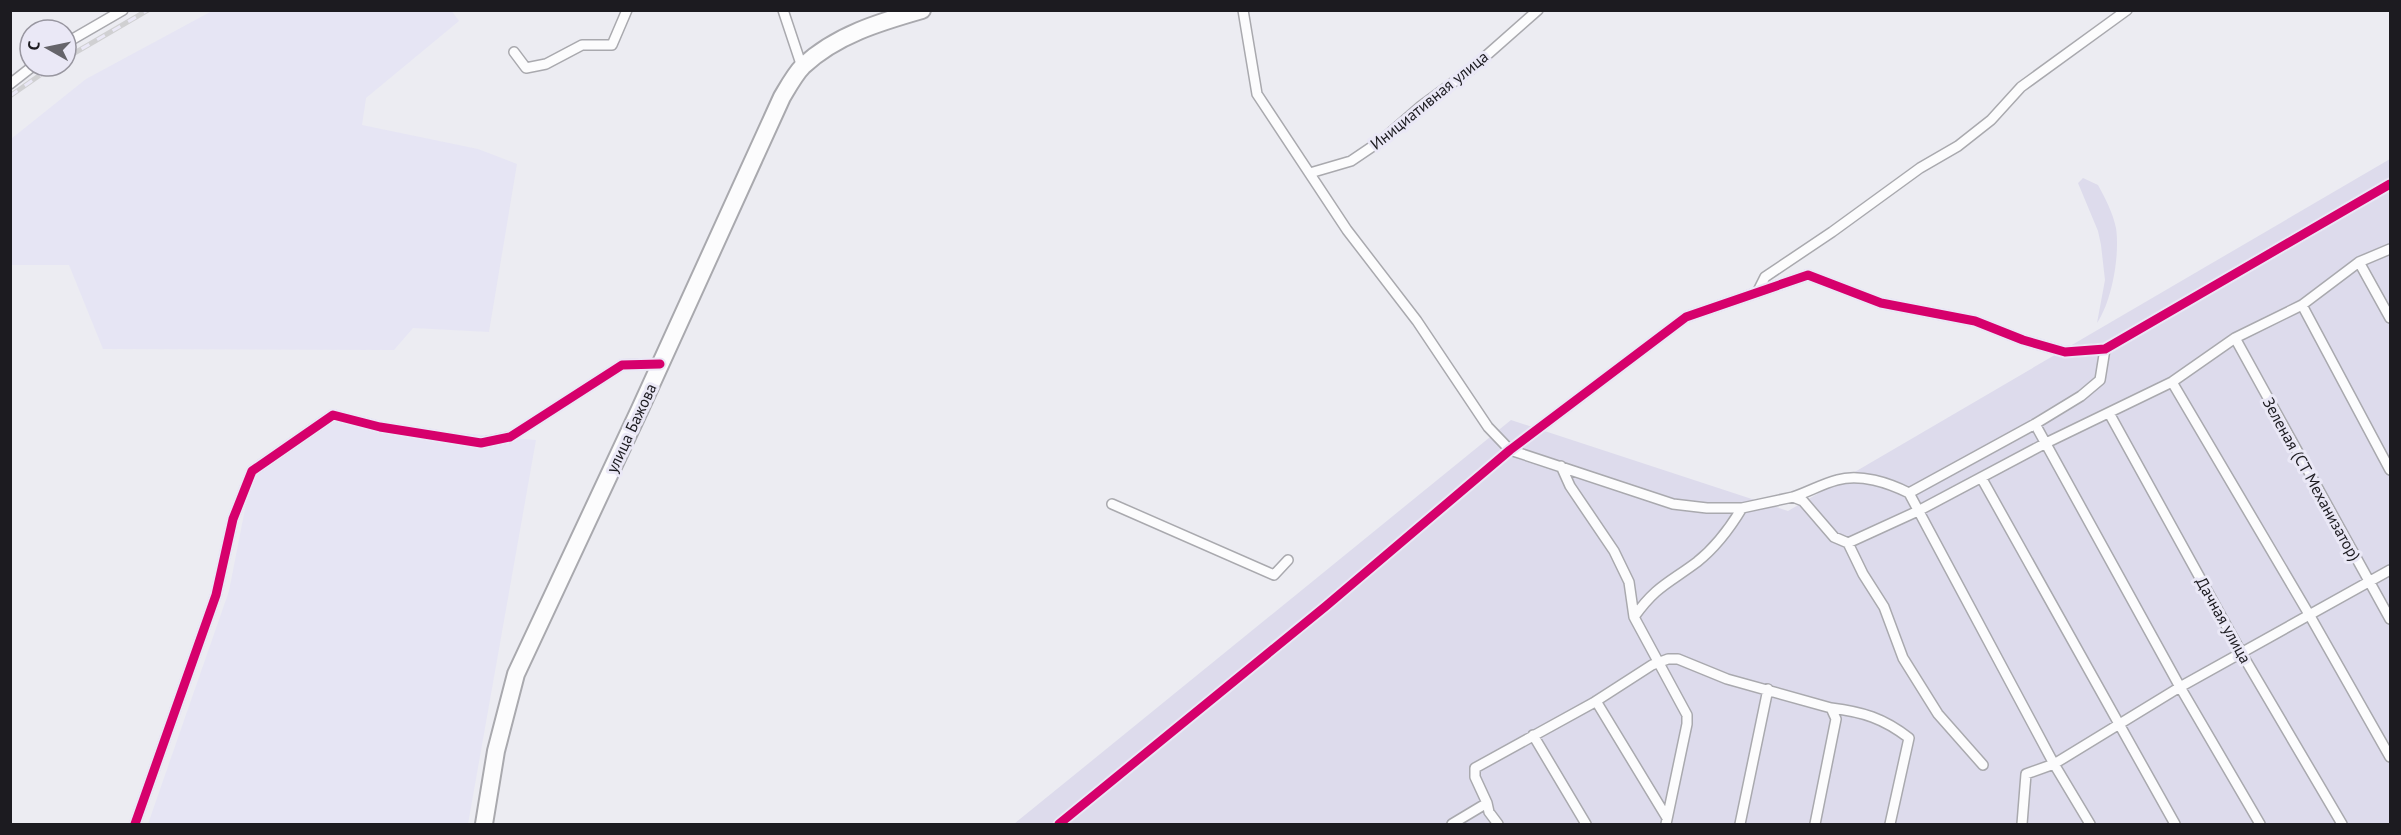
<svg xmlns="http://www.w3.org/2000/svg" width="2401" height="835" font-family="'PT Sans',sans-serif">
	<style>
		.built { fill: #e6e5f4 }
		.green { fill: #dddbec }
		.lines { fill: none; stroke-linecap: round; stroke-linejoin: round }
		.minor-casing { stroke: #a9a9ae; stroke-width: 12 }
		.trunk-casing { stroke: #a9a9ae; stroke-width: 20 }
		.minor { stroke: #fcfcfd; stroke-width: 9 }
		.trunk { stroke: #fcfcfd; stroke-width: 16 }
		.rail-casing { stroke: #d0d0d2; stroke-width: 5 }
		.rail { stroke: #eae8f6; stroke-width: 3; stroke-dasharray: 9; stroke-linecap: butt }
		.cycleway-casing { stroke: #eae8f6; stroke-width: 13 }
		.cycleway { stroke: #d6006c; stroke-width: 9 }
		.labels { text-anchor: middle; stroke-width: 6; stroke-linejoin: round; paint-order: stroke }
		.street-label { font-size: 16px; fill: #1c1b20; stroke: #eae8f6 }
	</style>
	<rect width="100%" height="100%" fill="#ececf2"/>
	<path class="built" d="M 212,11 L 451,10 L 459,21 L 366,98 L 362,125 L 478,149 L 517,164 L 489,332 L 413,328 L 394,350 L 103,349 L 69,265 L 11,265 L 11,139 L 86,79 Z
		M 333,421 L 536,440 L 468,824 L 148,824 L 229,591 L 252,473 Z"/>
	<path class="green" d="M 2390,159 L 2390,824 L 1014,824 L 1511,420 L 1788,511 Z
		M 2083,178 L 2098,185 C 2105,198 2113,213 2116,228 C 2120,255 2112,301 2097,323 L 2105,280 L 2101,245 L 2098,231 L 2078,183 Z"/>
	<g class="lines">
		<g class="minor-casing">
			<path id="minor" d="M 783,10 L 802,67
				M 1243,10 L 1257,94 L 1347,230 L 1417,321 L 1488,427 L 1510,450 L 1673,504 L 1707,508 L 1742,508 L 1793,497 L 1803,501 L 1834,537 L 1848,543 L 1918,511 L 2046,443 L 2172,382 L 2235,338 L 2302,305 L 2359,262 L 2390,249
				M 66,43 L 123,10
				M 514,52 L 526,68 L 546,64 L 582,45 L 612,45 L 627,10
				M 10,84 L 33,66
				M 1310,173 L 1351,161 L 1382,140 L 1421,106 L 1470,70 L 1538,10
				M 2359,262 L 2390,318
				M 1757,293 L 1765,277 L 1832,232 L 1920,168 L 1958,146 L 1991,120 L 2021,87 L 2127,10
				M 2302,305 L 2390,470
				M 2235,338 L 2390,619
				M 2172,382 L 2310,616 L 2390,757
				M 2109,413 L 2242,654 L 2342,824
				M 2035,424 L 2081,396 L 2100,380 L 2105,349
				M 1561,466 L 1570,486 L 1614,551 L 1629,582 L 1634,617 L 1687,715 L 1687,724 L 1666,824
				M 1982,479 L 2175,824
				M 1909,493 L 2035,424 L 2180,687 L 2260,824
				M 1793,497 C 1808,492 1822,484 1837,480 C 1860,473 1889,483 1909,493 L 2054,764 L 2090,824
				M 1112,504 L 1274,575 L 1288,560
				M 1848,543 L 1863,574 L 1884,607 L 1903,658 L 1938,714 L 1983,765
				M 1634,617 C 1656,586 1669,583 1697,562 C 1716,547 1730,528 1742,508
				M 1596,701 L 1667,818
				M 1831,708 C 1863,712 1883,718 1909,738 L 1890,824
				M 1533,735 L 1586,824
				M 1487,803 L 1489,812 L 1498,824
				M 135,824 L 216,595 L 233,519 L 252,471 L 333,415 L 380,427 L 481,443 L 510,437 L 622,365 L 660,364
				M 1059,824 L 1326,606 L 1510,450 L 1686,317 L 1808,275 L 1881,303 L 1975,321 L 2023,340 L 2065,352 L 2105,349 L 2390,184
				M 1452,824 L 1487,803 L 1475,777 L 1475,768 L 1593,703 L 1652,665 L 1668,659 L 1678,659 L 1727,679 L 1831,708 L 1836,719 L 1815,824
				M 1740,824 L 1768,689
				M 2022,824 L 2026,774 L 2054,764 L 2180,687 L 2390,570"/>
		</g>
		<g class="trunk-casing">
			<path id="trunk" d="M 484,824 L 496,751 L 516,674 L 640,409 L 782,97 C 788,87 795,74 803,66 C 836,35 880,22 922,10"/>
		</g>
		<use href="#minor" class="minor"/>
		<use href="#trunk" class="trunk"/>
		<g class="rail-casing">
			<path id="rail" d="M 66,58 L 148,10
				M 10,96 L 53,66"/>
		</g>
		<use href="#rail" class="rail"/>
		<g class="cycleway-casing">
			<path id="cycleway" d="M 135,824 L 216,595 L 233,519 L 252,471 L 333,415 L 380,427 L 481,443 L 510,437 L 622,365 L 660,364
				M 1059,824 L 1326,606 L 1510,450 L 1686,317 L 1808,275 L 1881,303 L 1975,321 L 2023,340 L 2065,352 L 2105,349 L 2390,184"/>
		</g>
		<use href="#cycleway" class="cycleway"/>
	</g>
	<g class="labels">
		<g class="street-label">
			<text transform="translate(1429 100) rotate(-39)" y="6">Инициативная улица</text>
			<text transform="translate(631 428) rotate(-65)" y="6">улица Бажова</text>
			<text transform="translate(2312 479) rotate(61)" y="6">Зеленая (СТ Механизатор)</text>
			<text transform="translate(2224 620) rotate(61)" y="6">Дачная улица</text>
		</g>
	</g>
	<rect width="2401" height="835" fill="none" stroke="#1c1b20" stroke-width="24"/>
	<g transform="translate(48 48) rotate(279)"><circle r="28" fill="#eae8f6" stroke="#9896a0" stroke-width="1.5"/>
	<path d="M0-4.5L10 22L0 15L-10 22Z" fill="#65646a"/>
	<text y="-9" font-size="16" font-weight="bold" text-anchor="middle" fill="#1c1b20">С</text>
	</g>
</svg>
